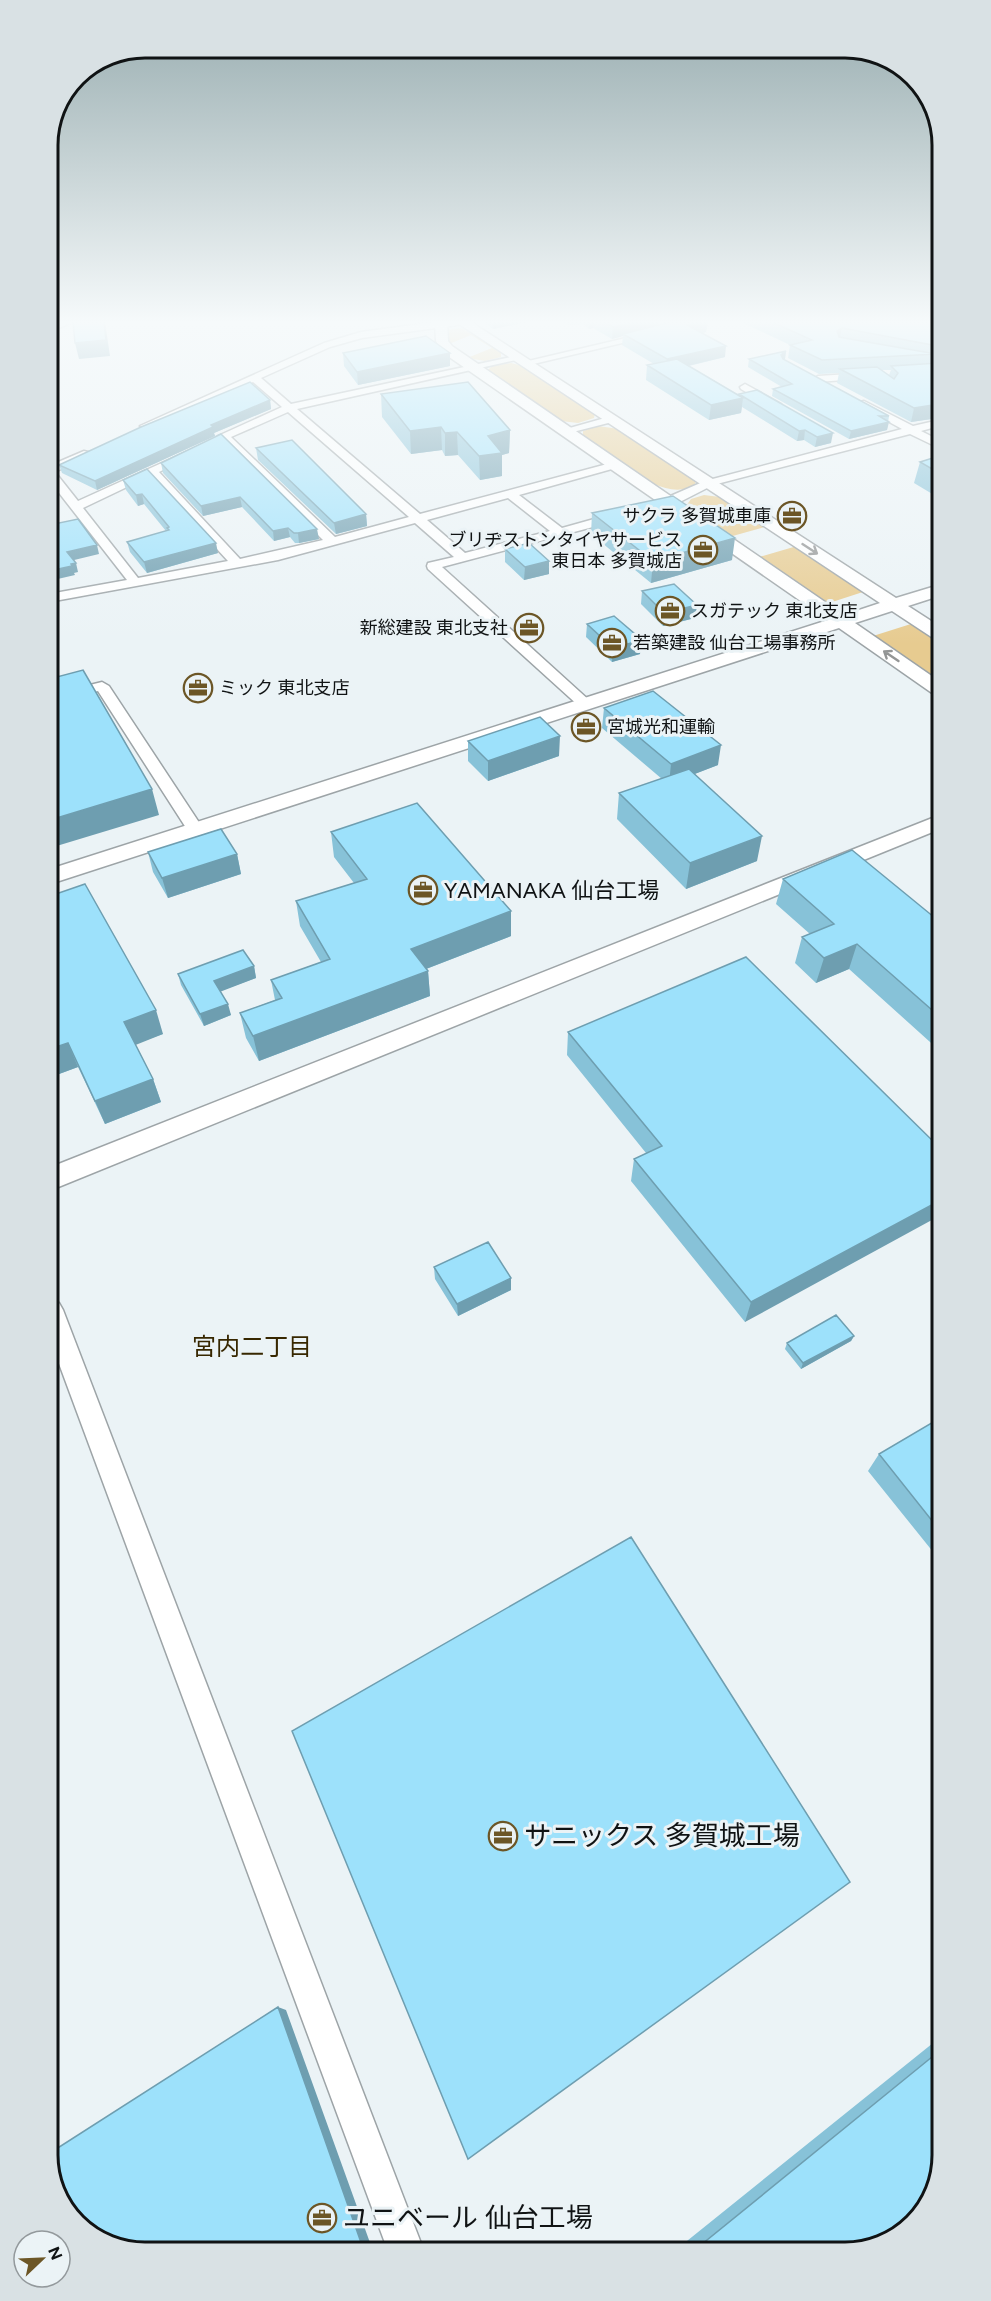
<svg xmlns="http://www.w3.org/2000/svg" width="991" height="2301" font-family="Figtree,'Noto Sans JP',sans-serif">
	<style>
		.green { fill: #e7cb90 }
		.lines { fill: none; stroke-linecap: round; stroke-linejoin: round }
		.minor-casing { stroke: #9da4a7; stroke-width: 3 }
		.tertiary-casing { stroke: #9da4a7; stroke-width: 3 }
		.minor { fill: #fff; fill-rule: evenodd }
		.tertiary { fill: #fff; fill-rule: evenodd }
		.wall { fill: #87c2d8; fill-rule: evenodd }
		.shaded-wall { fill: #6e9eb0 }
		.building { fill: #9de1fb; stroke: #6e9eb0; stroke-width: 1.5 }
		.oneway { stroke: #939595 }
		.labels { text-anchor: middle; stroke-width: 6; stroke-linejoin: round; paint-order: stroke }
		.far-poi-label { font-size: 18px; fill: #101314; stroke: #ebf3f6; text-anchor: start }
		.poi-label { font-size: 22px; fill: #101314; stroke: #ebf3f6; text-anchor: start }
		.neighbourhood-label { font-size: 24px; fill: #372700; stroke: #ebf3f6 }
		.near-poi-label { font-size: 27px; fill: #101314; stroke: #ebf3f6; text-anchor: start }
		.rim { fill: none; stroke: #101314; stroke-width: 3 }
	</style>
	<rect width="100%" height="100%" fill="#ebf3f6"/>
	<path class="green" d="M 461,328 L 501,351 L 501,357 L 485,361 L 467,358 L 492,348 L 471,335 L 449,344 L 446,340 L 447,330 Z
		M 511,363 L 523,366 L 595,413 L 594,418 L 578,423 L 561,421 L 488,370 L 492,366 Z
		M 598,426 L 619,429 L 696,480 L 695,484 C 666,507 608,454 583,438 L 583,431 Z
		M 704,495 L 720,497 L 768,526 L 729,537 L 686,506 L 691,499 Z
		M 797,546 L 866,591 L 826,604 L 759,557 Z
		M 914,623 L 939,639 L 939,680 L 873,636 Z"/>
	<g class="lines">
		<g class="minor-casing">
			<path id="minor" d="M 435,322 L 463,322 L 458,325 L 362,338 L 330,347 L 261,378 L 291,404 L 520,355 L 521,357 L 516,360 L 297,409 L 420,514 L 611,463 L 619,463 L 619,467 L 519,495 L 562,528 L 619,512 L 623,513 L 623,519 L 442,567 L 590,701 L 592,704 L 590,707 L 580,707 L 428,569 L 427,566 L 428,563 L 454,557 L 415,523 L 278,560 L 49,602 L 49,594 L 127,580 L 49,480 L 49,466 L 84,451 L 88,452 L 88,456 L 55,472 L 78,501 L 186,452 L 192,455 L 190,457 L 159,472 L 240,559 L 323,540 L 218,436 L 282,407 L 253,382 L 149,428 L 145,429 L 140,426 L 324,343 L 361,332 ZM 288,412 L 409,517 L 335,537 L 231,437 ZM 150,476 L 228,561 L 138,578 L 83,508 ZM 508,498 L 550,531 L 465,553 L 427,520 Z
				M 654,322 L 666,322 L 677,330 L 525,366 L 520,363 L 664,329 Z
				M 866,373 L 871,376 L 870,378 L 818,382 L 813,379 L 818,376 Z
				M 745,384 L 781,404 L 782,406 L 777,409 L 773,408 L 741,389 L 740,387 Z
				M 864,401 L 913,426 L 939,420 L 939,426 L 921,431 L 939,440 L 939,448 L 910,434 L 713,485 L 674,505 L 649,512 L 645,511 L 643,508 L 705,481 L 902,429 L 860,406 L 860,402 Z
				M 612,416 L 617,419 L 616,421 L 565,434 L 559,431 Z
				M 102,682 L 109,686 L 204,830 L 202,834 L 190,834 L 98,691 L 66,699 L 59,695 L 61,692 Z
				M 51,1300 L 59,1303 L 63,1310 L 424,2251 L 388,2251 L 51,1342 Z"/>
		</g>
		<g class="tertiary-casing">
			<path id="tertiary" d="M 54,322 L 73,322 L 49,332 L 49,324 Z
				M 435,322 L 447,322 L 448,341 L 452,346 L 844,615 L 880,603 L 456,322 L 471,322 L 896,598 L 939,585 L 939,596 L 908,606 L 939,626 L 939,639 L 933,638 L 892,611 L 855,623 L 939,681 L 939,695 L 932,693 L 839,628 L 50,884 L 50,869 L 828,620 L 442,352 L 436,341 Z
				M 940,815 L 940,829 L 51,1190 L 51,1167 Z"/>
		</g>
		<use href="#minor" class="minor"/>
		<use href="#tertiary" class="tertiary"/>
	</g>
	<path class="wall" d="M 483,322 L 527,322 L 493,329 Z
		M 564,322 L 659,322 L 659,325 L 670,322 L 708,322 L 706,332 L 702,333 L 725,357 L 689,366 L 739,395 L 739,394 L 831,443 L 815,447 L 804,440 L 797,441 L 742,407 L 741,413 L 709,420 L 646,380 L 647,365 L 654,364 L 622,345 L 623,336 L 612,339 L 593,328 L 589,329 L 583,324 L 568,325 Z
		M 741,322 L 938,322 L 939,360 L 935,359 L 933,364 L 939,363 L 939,418 L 911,422 L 837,383 L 839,373 L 819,374 L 788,358 L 790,345 ZM 882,370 L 891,370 L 889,375 Z
		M 786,351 L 785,359 L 784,360 L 889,416 L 887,430 L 849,439 L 772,396 L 773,389 L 782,387 L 748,367 L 749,359 Z
		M 343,353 L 450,366 L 358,385 L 344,366 Z
		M 381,394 L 510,430 L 509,453 L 502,455 L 502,476 L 480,480 L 458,455 L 445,456 L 442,450 L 411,454 L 382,417 Z
		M 270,400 L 271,409 L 214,433 L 215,436 L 97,490 L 62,473 L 59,465 Z
		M 221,434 L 319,539 L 299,543 L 295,543 L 290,537 L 274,541 L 242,507 L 203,516 L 163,473 L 161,463 Z
		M 256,448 L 366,514 L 367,526 L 336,534 L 258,460 Z
		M 939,452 L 939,498 L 914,483 L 920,462 L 935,457 L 937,453 Z
		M 123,480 L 218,553 L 147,573 L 130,552 L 127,542 L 166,531 L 144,504 L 138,506 L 126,490 Z
		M 592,513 L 732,560 L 651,583 L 591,534 Z
		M 505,549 L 549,561 L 549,574 L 524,580 L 505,562 Z
		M 642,591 L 697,605 L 695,618 L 663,626 L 641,604 Z
		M 587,624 L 640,654 L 612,662 L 586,637 Z
		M 604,708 L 718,765 L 694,774 L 757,861 L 686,889 L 617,819 L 619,793 L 662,779 L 602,728 Z
		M 468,741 L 559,756 L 488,781 L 468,761 Z
		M 331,832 L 511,911 L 511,936 L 426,969 L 428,971 L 430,996 L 259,1061 L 246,1038 L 240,1013 L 275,1000 L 271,980 L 321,962 L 300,926 L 296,901 L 354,883 L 334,857 Z
		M 148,852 L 237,854 L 241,874 L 168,898 L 153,872 Z
		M 783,879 L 940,922 L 940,1051 L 849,969 L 816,983 L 795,963 L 802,937 L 810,934 L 776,904 Z
		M 50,896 L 163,1034 L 135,1044 L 153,1079 L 161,1102 L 105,1124 L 78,1067 L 51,1077 L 50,1076 Z
		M 254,966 L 256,978 L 220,991 L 231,1015 L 204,1026 L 181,985 L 178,974 Z
		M 568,1032 L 940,1148 L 745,1322 L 631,1181 L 634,1159 L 646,1153 L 567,1055 Z
		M 434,1267 L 511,1278 L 511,1290 L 458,1316 L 435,1279 Z
		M 854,1336 L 851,1341 L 801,1369 L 785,1349 L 787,1343 Z
		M 941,1420 L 942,1563 L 868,1471 L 879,1454 Z
		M 943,2035 L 943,2155 L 876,2248 L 677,2249 Z"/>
	<path class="shaded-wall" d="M 104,322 L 105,322 L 110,356 L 79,359 L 75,343 Z
		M 493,322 L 527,322 L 493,329 Z
		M 590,322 L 594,322 L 593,328 L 589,329 Z
		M 635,322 L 659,322 L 659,328 L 623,334 L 623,336 L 612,339 L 613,327 Z
		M 700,322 L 708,322 L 706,332 L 686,337 L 687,325 Z
		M 842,328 L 839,341 L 837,331 Z
		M 726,346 L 725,357 L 666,371 L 667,359 Z
		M 786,351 L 785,359 L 780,362 L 781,355 Z
		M 450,353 L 450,366 L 358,385 L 357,372 Z
		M 743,398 L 741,413 L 709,420 L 711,405 Z
		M 270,400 L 271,409 L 214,433 L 215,436 L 97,490 L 95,481 L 211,425 Z
		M 939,404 L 938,418 L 911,422 L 914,408 Z
		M 889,422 L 887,430 L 849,439 L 851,431 Z
		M 441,427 L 442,450 L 411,454 L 410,431 Z
		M 510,430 L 509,453 L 502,455 L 502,476 L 480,480 L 479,456 L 488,436 Z
		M 805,430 L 804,440 L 797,441 L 799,431 Z
		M 457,432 L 458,455 L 445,456 L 445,433 Z
		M 833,433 L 831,443 L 815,447 L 817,437 Z
		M 142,494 L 144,504 L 138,506 L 136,495 Z
		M 240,497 L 242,507 L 203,516 L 201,506 Z
		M 366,514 L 367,526 L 336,534 L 334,523 Z
		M 288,528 L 290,537 L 274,541 L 273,531 Z
		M 317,529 L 319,539 L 299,543 L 298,533 Z
		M 735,538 L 732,560 L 651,583 L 653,561 Z
		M 216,543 L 218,553 L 147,573 L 144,562 Z
		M 97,545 L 99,554 L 70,561 L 67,552 Z
		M 549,561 L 549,574 L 524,580 L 525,567 Z
		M 76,563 L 78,572 L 74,573 L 75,575 L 49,581 L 49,571 Z
		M 697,605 L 695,618 L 663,626 L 664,613 Z
		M 642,640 L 640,654 L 612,662 L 613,648 Z
		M 560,736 L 559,756 L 488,781 L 488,761 Z
		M 721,745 L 718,765 L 669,784 L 671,764 Z
		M 152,789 L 159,815 L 50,848 L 50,820 Z
		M 762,836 L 757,861 L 686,889 L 690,863 Z
		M 237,854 L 241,874 L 168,898 L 162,878 Z
		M 511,911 L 511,936 L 413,974 L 411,949 Z
		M 857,944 L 849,969 L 816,983 L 824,958 Z
		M 254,966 L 256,978 L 217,993 L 214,981 Z
		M 428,971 L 430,996 L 259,1061 L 253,1036 Z
		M 228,1004 L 231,1015 L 204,1026 L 200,1014 Z
		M 156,1010 L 163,1034 L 133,1046 L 124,1022 Z
		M 68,1043 L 78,1067 L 51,1077 L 50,1049 Z
		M 153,1079 L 161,1102 L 105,1124 L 95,1101 Z
		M 941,1200 L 941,1215 L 745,1322 L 751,1302 Z
		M 511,1278 L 511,1290 L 458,1316 L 457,1304 Z
		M 854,1336 L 851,1341 L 801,1369 L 803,1363 Z
		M 278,2007 L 286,2010 L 373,2251 L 364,2251 Z"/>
	<path class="building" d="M 73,322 L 104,322 L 106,340 L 75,343 Z
		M 604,322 L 635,322 L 613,327 Z
		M 670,322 L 700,322 L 687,325 L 726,346 L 667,359 L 623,334 Z
		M 772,322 L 938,322 L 938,346 L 842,328 L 837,331 L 839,337 L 936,354 L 822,360 L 790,345 L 812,340 Z
		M 426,336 L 450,353 L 357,372 L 343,353 Z
		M 786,351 L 781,355 L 783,359 L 889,416 L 879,416 L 889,422 L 851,431 L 773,389 L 792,384 L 749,359 Z
		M 677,359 L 743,398 L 711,405 L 647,365 Z
		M 939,363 L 939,404 L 914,408 L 840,369 L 877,367 L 894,379 L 898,373 L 891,366 Z
		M 250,382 L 270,400 L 211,425 L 213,427 L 95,481 L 59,465 L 141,427 Z
		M 468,382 L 510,430 L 488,436 L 502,453 L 479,456 L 457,432 L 445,433 L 441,427 L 410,431 L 381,394 Z
		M 757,390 L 833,433 L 817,437 L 805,430 L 799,431 L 739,394 Z
		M 221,434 L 317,529 L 298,533 L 294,533 L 288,528 L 273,531 L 240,497 L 201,506 L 161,463 Z
		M 292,440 L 366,514 L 334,523 L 256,448 Z
		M 939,456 L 939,473 L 920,462 Z
		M 147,469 L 216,543 L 144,562 L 127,542 L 169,530 L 167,528 L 169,527 L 142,494 L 136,495 L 123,480 Z
		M 673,496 L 735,538 L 653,561 L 592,513 Z
		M 78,519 L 97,545 L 67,552 L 76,563 L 71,564 L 72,566 L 49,571 L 49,525 Z
		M 529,543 L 549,561 L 525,567 L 505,549 Z
		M 674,584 L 697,605 L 664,613 L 642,591 Z
		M 614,616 L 642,640 L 613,648 L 587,624 Z
		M 83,670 L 152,789 L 50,820 L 49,679 Z
		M 653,691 L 721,745 L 671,764 L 604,708 Z
		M 540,717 L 560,736 L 488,761 L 468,741 Z
		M 689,769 L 762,836 L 690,863 L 619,793 Z
		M 417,803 L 511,911 L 411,949 L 428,971 L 253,1036 L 240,1013 L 282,998 L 271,980 L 330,959 L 296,901 L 367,879 L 331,832 Z
		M 221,829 L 237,854 L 162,878 L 148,852 Z
		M 852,850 L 940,922 L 940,1017 L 857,944 L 824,958 L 802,937 L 834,924 L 783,879 Z
		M 85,884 L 156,1010 L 124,1022 L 153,1079 L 95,1101 L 68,1043 L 50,1049 L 50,896 Z
		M 243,950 L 254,966 L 214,981 L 228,1004 L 200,1014 L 178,974 Z
		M 746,957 L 940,1148 L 941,1200 L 751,1302 L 634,1159 L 662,1146 L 568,1032 Z
		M 488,1242 L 511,1278 L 457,1304 L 434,1267 Z
		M 836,1315 L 854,1336 L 803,1363 L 787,1343 Z
		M 940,1418 L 941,1420 L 941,1532 L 879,1454 Z
		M 631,1537 L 850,1882 L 468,2159 L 292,1731 Z
		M 278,2007 L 364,2251 L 139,2253 L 86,2233 L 53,2186 L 53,2151 Z
		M 943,2048 L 943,2155 L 923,2214 L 876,2248 L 696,2249 Z"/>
	<defs><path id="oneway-shaft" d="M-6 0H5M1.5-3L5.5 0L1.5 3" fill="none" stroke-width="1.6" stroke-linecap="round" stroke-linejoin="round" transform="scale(1.5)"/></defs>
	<g class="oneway">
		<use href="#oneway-shaft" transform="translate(810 549) rotate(33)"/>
		<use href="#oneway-shaft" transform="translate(891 656) rotate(-146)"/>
	</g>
	<linearGradient id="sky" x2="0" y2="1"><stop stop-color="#96abae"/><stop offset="0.5" stop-color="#f6fafb"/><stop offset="1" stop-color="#f6fafb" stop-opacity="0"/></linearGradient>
	<rect width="991" height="644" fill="url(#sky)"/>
	<defs>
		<g id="office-ring" transform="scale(1.5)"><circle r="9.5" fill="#ebf3f6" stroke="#6c5626" stroke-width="1.5"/><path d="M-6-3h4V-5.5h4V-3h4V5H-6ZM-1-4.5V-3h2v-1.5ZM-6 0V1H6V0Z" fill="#6c5626"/></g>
	</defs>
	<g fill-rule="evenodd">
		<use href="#office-ring" x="792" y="516"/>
		<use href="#office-ring" x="703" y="550"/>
		<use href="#office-ring" x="670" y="611"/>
		<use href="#office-ring" x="529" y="628"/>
		<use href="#office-ring" x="612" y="643"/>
		<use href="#office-ring" x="198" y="688"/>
		<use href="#office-ring" x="586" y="727"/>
		<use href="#office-ring" x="423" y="890"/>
		<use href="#office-ring" x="503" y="1836"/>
		<use href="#office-ring" x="322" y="2218"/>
	</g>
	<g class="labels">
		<g class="far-poi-label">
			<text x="771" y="522" text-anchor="end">サクラ 多賀城車庫</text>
			<text x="682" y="546" text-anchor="end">ブリヂストンタイヤサービス<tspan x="682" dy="21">東日本 多賀城店</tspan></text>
			<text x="691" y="617">スガテック 東北支店</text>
			<text x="508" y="634" text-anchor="end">新総建設 東北支社</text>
			<text x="633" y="649">若築建設 仙台工場事務所</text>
			<text x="219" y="694">ミック 東北支店</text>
			<text x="607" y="733">宮城光和運輸</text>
		</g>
		<g class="poi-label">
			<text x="444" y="898">YAMANAKA 仙台工場</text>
		</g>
		<g class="neighbourhood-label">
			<text x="252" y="1355">宮内二丁目</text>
		</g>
		<g class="near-poi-label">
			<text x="524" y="1845">サニックス 多賀城工場</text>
			<text x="343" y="2227">ユニベール 仙台工場</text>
		</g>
	</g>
	<path d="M0 0H991V2301H0ZM145 58H845A87 87 0 0 1 932 145V2155A87 87 0 0 1 845 2242H145A87 87 0 0 1 58 2155V145A87 87 0 0 1 145 58Z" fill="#d9e1e4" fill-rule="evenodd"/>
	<path class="rim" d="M145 58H845A87 87 0 0 1 932 145V2155A87 87 0 0 1 845 2242H145A87 87 0 0 1 58 2155V145A87 87 0 0 1 145 58Z"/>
	<g transform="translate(42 2259) rotate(67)"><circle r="28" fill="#ebf3f6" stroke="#93999c" stroke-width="1.5"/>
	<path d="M0-4.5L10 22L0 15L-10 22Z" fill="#6c5626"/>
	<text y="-9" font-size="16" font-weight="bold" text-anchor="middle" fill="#101314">N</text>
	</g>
</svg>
